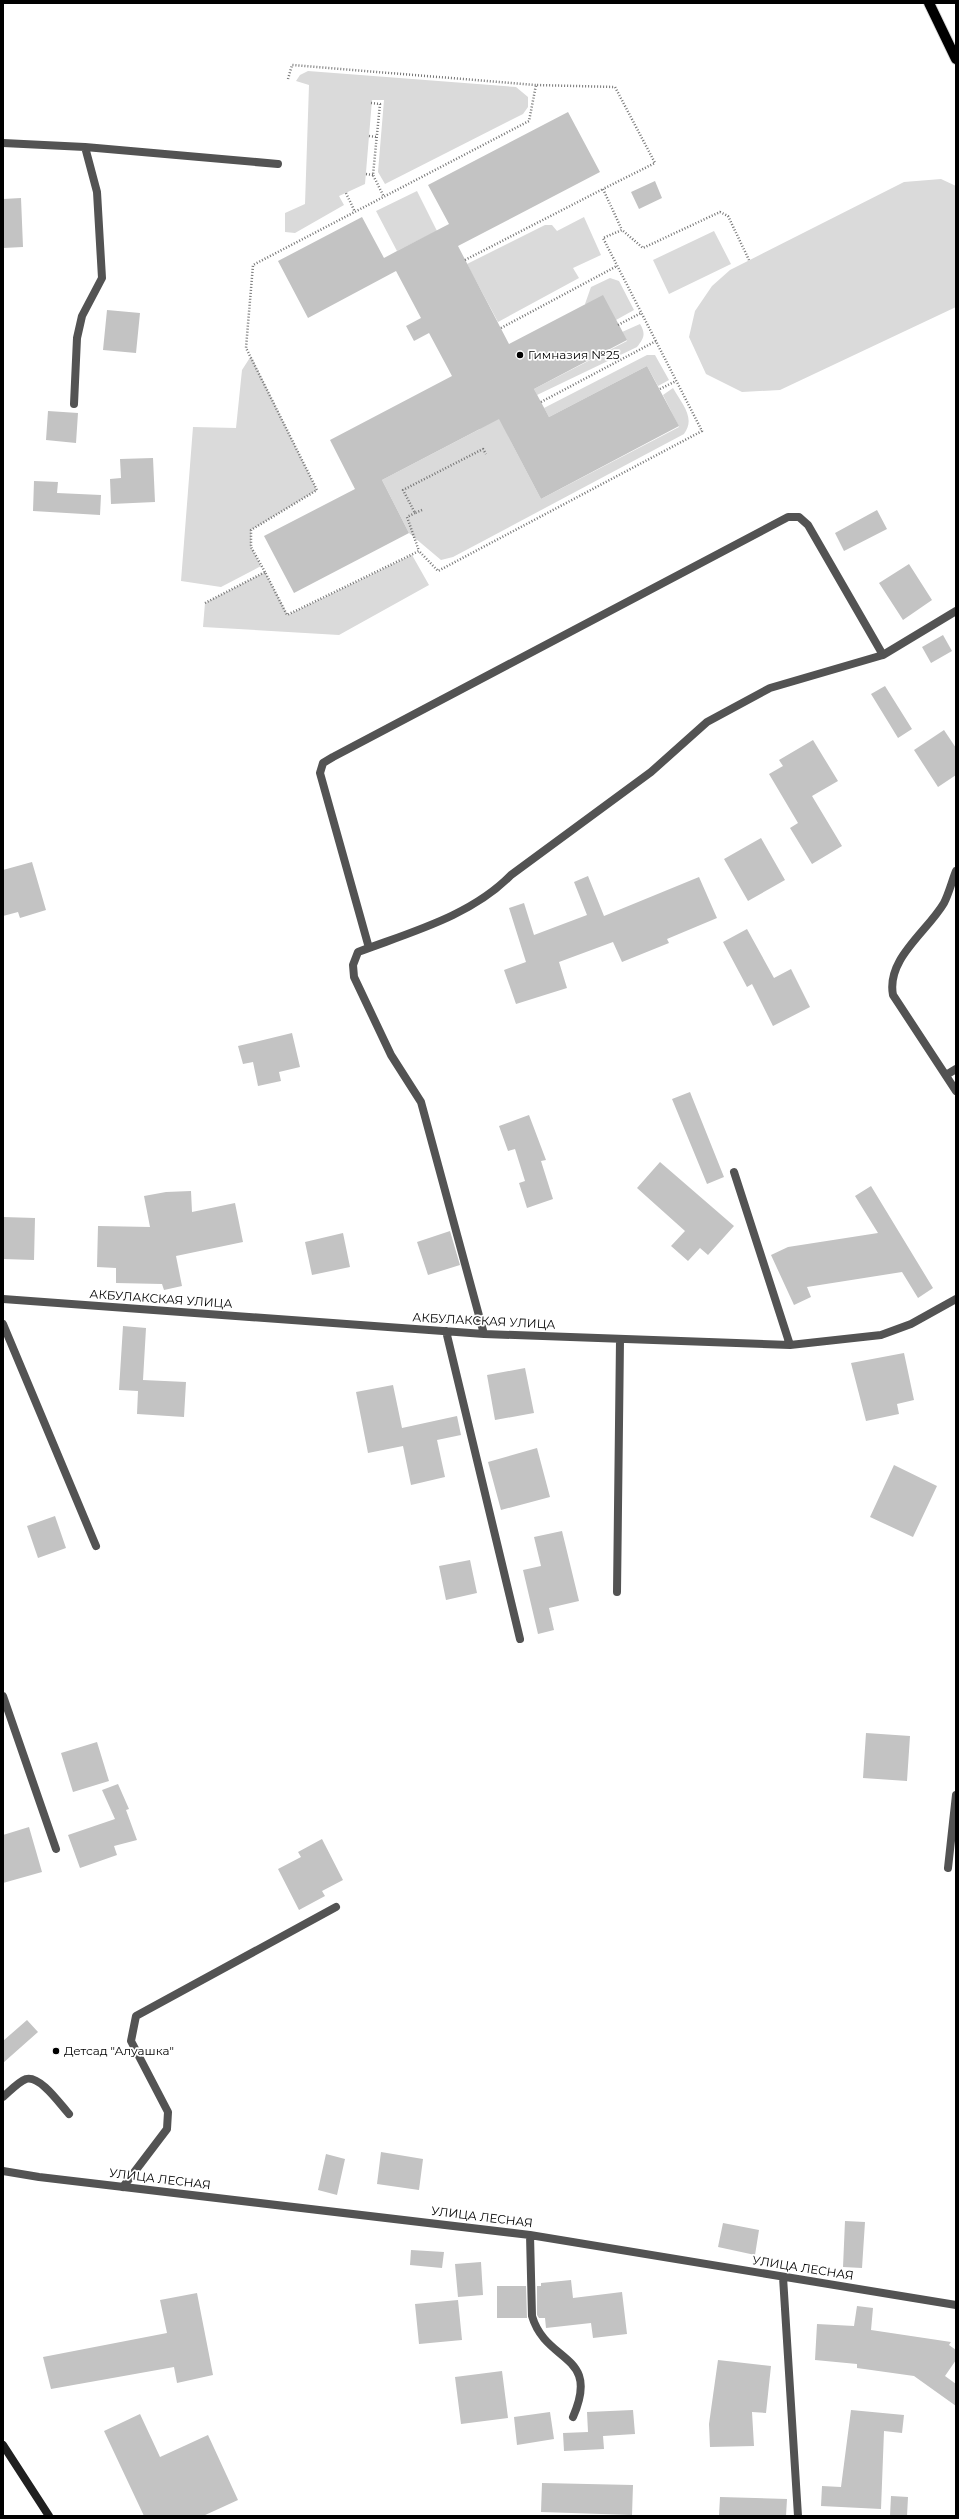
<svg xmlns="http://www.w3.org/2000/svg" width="959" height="2519" font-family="Montserrat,sans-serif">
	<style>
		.green { fill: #dadada }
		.building { fill: #c3c3c3 }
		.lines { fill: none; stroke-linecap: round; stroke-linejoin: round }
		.primary-casing { stroke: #dbdbdb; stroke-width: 12 }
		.path { stroke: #757575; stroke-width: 2.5; stroke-dasharray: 1 2; stroke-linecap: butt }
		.service { stroke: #535353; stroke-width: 8 }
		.minor { stroke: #535353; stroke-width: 8 }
		.secondary { stroke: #202020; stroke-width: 8 }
		.primary { stroke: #000; stroke-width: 10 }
		.poi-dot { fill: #000; stroke: #fff; stroke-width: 1.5 }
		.labels { text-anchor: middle; stroke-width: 3.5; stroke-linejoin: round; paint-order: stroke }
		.poi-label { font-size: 12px; fill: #000; stroke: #fff; text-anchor: start }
		.street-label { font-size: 12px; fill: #000; stroke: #fff }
	</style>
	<rect width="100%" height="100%" fill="#fff"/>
	<path class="green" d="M 308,71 L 516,87 L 528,97 L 528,107 L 523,114 L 385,184 L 378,172 L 384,100 L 372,100 L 365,184 L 339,196 L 344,205 L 295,233 L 285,232 L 285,213 L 305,204 L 309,85 L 296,81 L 300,75 Z
		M 941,179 L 956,186 L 956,307 L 780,390 L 742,392 L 706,374 L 689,337 L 695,311 L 712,286 L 730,270 L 904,182 Z
		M 417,191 L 437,231 L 397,251 L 376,211 Z
		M 584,217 L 601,255 L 573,268 L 579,278 L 498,322 L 467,264 L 545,225 L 552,225 L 557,231 Z
		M 714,231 L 731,264 L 669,294 L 653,260 Z
		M 610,278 L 619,281 L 634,310 L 616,320 L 585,304 L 591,287 Z
		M 640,324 C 646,334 644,338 637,347 L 537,395 L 534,389 L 627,341 L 622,332 Z
		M 647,355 L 655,355 L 669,380 L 658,386 L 647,366 L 549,417 L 544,408 Z
		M 251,356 L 317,490 L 251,530 L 251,547 L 261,566 L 221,587 L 181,581 L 193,427 L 236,428 L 242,370 Z
		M 484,376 L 509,438 L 541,499 L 679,427 L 663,395 L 673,388 C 682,404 696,418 684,434 L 453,557 L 441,560 L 409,533 L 382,480 L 480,429 Z
		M 412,555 L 429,585 L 339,635 L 203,627 L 205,603 L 265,572 L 288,615 Z"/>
	<path class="building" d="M 568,112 L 600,172 L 458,246 L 509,344 L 603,295 L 627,340 L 534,389 L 549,417 L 647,366 L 679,426 L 541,499 L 499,419 L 382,480 L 409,533 L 294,593 L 264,536 L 355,489 L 330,440 L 452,376 L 429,333 L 414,341 L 406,326 L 421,318 L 396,271 L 308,318 L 278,261 L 362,217 L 384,258 L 397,251 L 449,224 L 428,185 Z
		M 655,181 L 662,198 L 639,209 L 631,192 Z
		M 21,198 L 23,247 L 3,248 L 3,199 Z
		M 107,310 L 140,313 L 136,353 L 103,350 Z
		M 48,411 L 78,413 L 76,443 L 46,440 Z
		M 153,458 L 155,502 L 111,504 L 110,479 L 121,478 L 120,459 Z
		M 34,481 L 58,482 L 57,493 L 101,495 L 100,515 L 33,511 Z
		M 877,510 L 887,529 L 844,551 L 835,533 Z
		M 909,564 L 932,600 L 903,620 L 879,583 Z
		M 943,635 L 952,651 L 931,663 L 922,647 Z
		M 885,686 L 912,729 L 898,738 L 871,694 Z
		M 944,730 L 956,748 L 956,775 L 938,787 L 914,750 Z
		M 813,740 L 838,781 L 812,796 L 842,846 L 812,864 L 790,828 L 798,823 L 769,774 L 783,766 L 779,760 Z
		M 761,838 L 785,880 L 748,901 L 724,859 Z
		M 32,862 L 46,910 L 20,918 L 18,912 L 3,916 L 3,870 Z
		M 588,876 L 604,916 L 699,877 L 717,918 L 667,939 L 669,943 L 622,962 L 613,942 L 559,962 L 567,988 L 516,1004 L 504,970 L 526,962 L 509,908 L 524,903 L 534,935 L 587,915 L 574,882 Z
		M 747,929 L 774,978 L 791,969 L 810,1007 L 773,1026 L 752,984 L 747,987 L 723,942 Z
		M 292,1033 L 300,1067 L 279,1072 L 281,1081 L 258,1086 L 253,1062 L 243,1064 L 238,1046 Z
		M 690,1092 L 724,1177 L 707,1184 L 672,1099 Z
		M 529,1115 L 546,1160 L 541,1161 L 553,1199 L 527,1208 L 519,1183 L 525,1181 L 515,1149 L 508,1151 L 499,1126 Z
		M 660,1162 L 734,1226 L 708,1255 L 700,1248 L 688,1261 L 671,1246 L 685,1231 L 637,1188 Z
		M 871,1186 L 933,1288 L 918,1298 L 902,1272 L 807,1287 L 811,1297 L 794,1305 L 771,1255 L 788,1247 L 878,1233 L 855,1196 Z
		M 191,1191 L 192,1212 L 235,1203 L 243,1242 L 176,1256 L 182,1286 L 164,1290 L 162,1284 L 116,1283 L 116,1268 L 97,1267 L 98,1226 L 150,1227 L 144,1196 L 166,1192 Z
		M 3,1217 L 35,1218 L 34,1260 L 3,1259 Z
		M 450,1231 L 460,1265 L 428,1275 L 417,1242 Z
		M 343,1233 L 350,1267 L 312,1275 L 305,1242 Z
		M 123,1326 L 146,1328 L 143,1380 L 186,1382 L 184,1417 L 137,1414 L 138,1391 L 119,1390 Z
		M 904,1353 L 914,1400 L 897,1404 L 899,1414 L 866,1421 L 851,1363 Z
		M 525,1368 L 534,1413 L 495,1420 L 487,1375 Z
		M 393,1385 L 402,1428 L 457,1416 L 461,1435 L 437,1440 L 445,1477 L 411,1485 L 403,1446 L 368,1453 L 356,1392 Z
		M 537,1448 L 550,1497 L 501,1510 L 488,1462 Z
		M 894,1465 L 937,1486 L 913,1537 L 870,1517 Z
		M 55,1516 L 66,1548 L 38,1558 L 27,1526 Z
		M 562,1531 L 579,1601 L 549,1608 L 554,1630 L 538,1634 L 523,1570 L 541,1566 L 534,1537 Z
		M 470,1560 L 477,1593 L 446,1600 L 439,1566 Z
		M 866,1733 L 910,1736 L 907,1781 L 863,1778 Z
		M 97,1742 L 109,1781 L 73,1792 L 61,1753 Z
		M 118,1784 L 129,1809 L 126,1810 L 137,1840 L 114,1846 L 117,1855 L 80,1868 L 68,1835 L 115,1819 L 102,1790 Z
		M 29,1827 L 42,1872 L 3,1883 L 3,1835 Z
		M 322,1839 L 343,1880 L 322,1891 L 325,1896 L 299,1910 L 278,1869 L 301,1857 L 298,1852 Z
		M 27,2020 L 38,2032 L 3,2063 L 3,2041 Z
		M 381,2152 L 423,2159 L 419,2190 L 377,2184 Z
		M 326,2154 L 345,2159 L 337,2195 L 318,2190 Z
		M 845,2221 L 865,2222 L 862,2268 L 843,2267 Z
		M 723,2223 L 759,2230 L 755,2255 L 718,2247 Z
		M 411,2250 L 444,2252 L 442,2268 L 410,2265 Z
		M 481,2262 L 483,2295 L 458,2297 L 455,2264 Z
		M 571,2280 L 573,2298 L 622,2292 L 627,2334 L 593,2338 L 591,2323 L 546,2328 L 545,2318 L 539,2318 L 537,2315 L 537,2286 L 541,2286 L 541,2283 Z
		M 497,2286 L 526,2286 L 527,2318 L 497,2318 Z
		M 197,2293 L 213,2375 L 177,2383 L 174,2367 L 51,2389 L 43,2357 L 167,2333 L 160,2300 Z
		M 458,2300 L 462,2340 L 419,2344 L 415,2304 Z
		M 857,2306 L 873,2308 L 871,2330 L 951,2342 L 949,2345 L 956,2350 L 956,2360 L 945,2376 L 956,2384 L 956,2406 L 914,2376 L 857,2368 L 857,2364 L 815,2360 L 817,2324 L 854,2326 Z
		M 718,2360 L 771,2366 L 766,2413 L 752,2412 L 754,2446 L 710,2447 L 709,2424 Z
		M 502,2371 L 508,2418 L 461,2424 L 455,2377 Z
		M 633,2410 L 635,2434 L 603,2436 L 604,2449 L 564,2451 L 563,2433 L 588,2432 L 587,2412 Z
		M 851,2410 L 904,2415 L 902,2433 L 884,2431 L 881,2509 L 821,2506 L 822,2486 L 841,2487 Z
		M 550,2412 L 554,2439 L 517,2445 L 514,2417 Z
		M 140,2414 L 160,2457 L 208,2435 L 238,2500 L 203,2516 L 144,2516 L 104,2431 Z
		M 542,2483 L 633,2485 L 632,2515 L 541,2512 Z
		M 891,2496 L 908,2497 L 907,2516 L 890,2516 Z
		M 720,2497 L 787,2499 L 786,2516 L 719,2516 Z"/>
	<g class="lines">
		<g class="primary-casing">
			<path id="primary" d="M 929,3 L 956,59"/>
		</g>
		<path class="path" d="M 288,79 L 292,65 L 536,85
			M 371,103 L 380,104 L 373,175 L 384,197
			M 369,136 L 377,137
			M 366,174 L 373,175
			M 346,193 L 355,212
			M 465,260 L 603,189
			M 618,325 L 641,313
			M 501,328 L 617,266
			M 660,389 L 676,381
			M 541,402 L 656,341
			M 422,510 L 415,513 L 403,490 L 483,449 L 486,454
			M 415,513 L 407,517 L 419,551
			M 265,572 L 251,547 L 251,530 L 317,490 L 246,348 L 253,265 L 529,121 L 536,85 L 615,87 L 655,163 L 603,189 L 622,230
			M 205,603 L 265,572 L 287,615 L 419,551 L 438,571 L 702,431 L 603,238 L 622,230 L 643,248 L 720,212 L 728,216 L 749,260"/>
		<path class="service" d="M 3,143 L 85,147 L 97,192 L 102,278 L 82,316 L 77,338 L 74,404
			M 85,147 L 278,164
			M 3,1324 L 96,1546
			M 3,2097 C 9,2092 18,2082 26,2079 C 40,2075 60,2104 69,2114
			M 123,2187 L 167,2129 L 168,2112 L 131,2041 L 136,2016 L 336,1907"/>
		<path class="minor" d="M 956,871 C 952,881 949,893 944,903 C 927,932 886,959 893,995 L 956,1091
			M 369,948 L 320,773 L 323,763 L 333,757 L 788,517 L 799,517 L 808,525 L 883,655
			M 946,1075 L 956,1069
			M 734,1172 L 790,1345
			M 3,1299 L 484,1334 L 790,1345 L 881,1335 L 911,1324 L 956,1299
			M 446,1331 L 520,1639
			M 484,1334 L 421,1102 L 391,1055 L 354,977 L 353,965 L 358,952 C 411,932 471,916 511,875 L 651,772 L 707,722 L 770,688 L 883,655 L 956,611
			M 617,1592 L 620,1340
			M 3,1696 L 56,1849
			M 948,1868 L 956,1795
			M 3,2171 L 39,2177 L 530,2235 L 956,2305
			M 530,2235 L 532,2316 C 546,2364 601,2353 573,2417
			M 783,2277 L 798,2516"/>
		<path class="secondary" d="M 3,2445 L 49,2516"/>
		<use href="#primary" class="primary"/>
	</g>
	<g class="poi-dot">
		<circle cx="520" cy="355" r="4"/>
		<circle cx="56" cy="2051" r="4"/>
	</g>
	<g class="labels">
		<g class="poi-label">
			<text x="528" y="359">Гимназия №25</text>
			<text x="64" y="2055">Детсад "Алуашка"</text>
		</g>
		<g class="street-label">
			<text transform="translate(161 1299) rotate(4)" y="4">АКБУЛАКСКАЯ УЛИЦА</text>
			<text transform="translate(484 1321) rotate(3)" y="4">АКБУЛАКСКАЯ УЛИЦА</text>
			<text transform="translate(160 2179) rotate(7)" y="4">УЛИЦА ЛЕСНАЯ</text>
			<text transform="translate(482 2217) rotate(7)" y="4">УЛИЦА ЛЕСНАЯ</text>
			<text transform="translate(803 2268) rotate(9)" y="4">УЛИЦА ЛЕСНАЯ</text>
		</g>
	</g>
	<rect width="959" height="2519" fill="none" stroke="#000000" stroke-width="8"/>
</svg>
